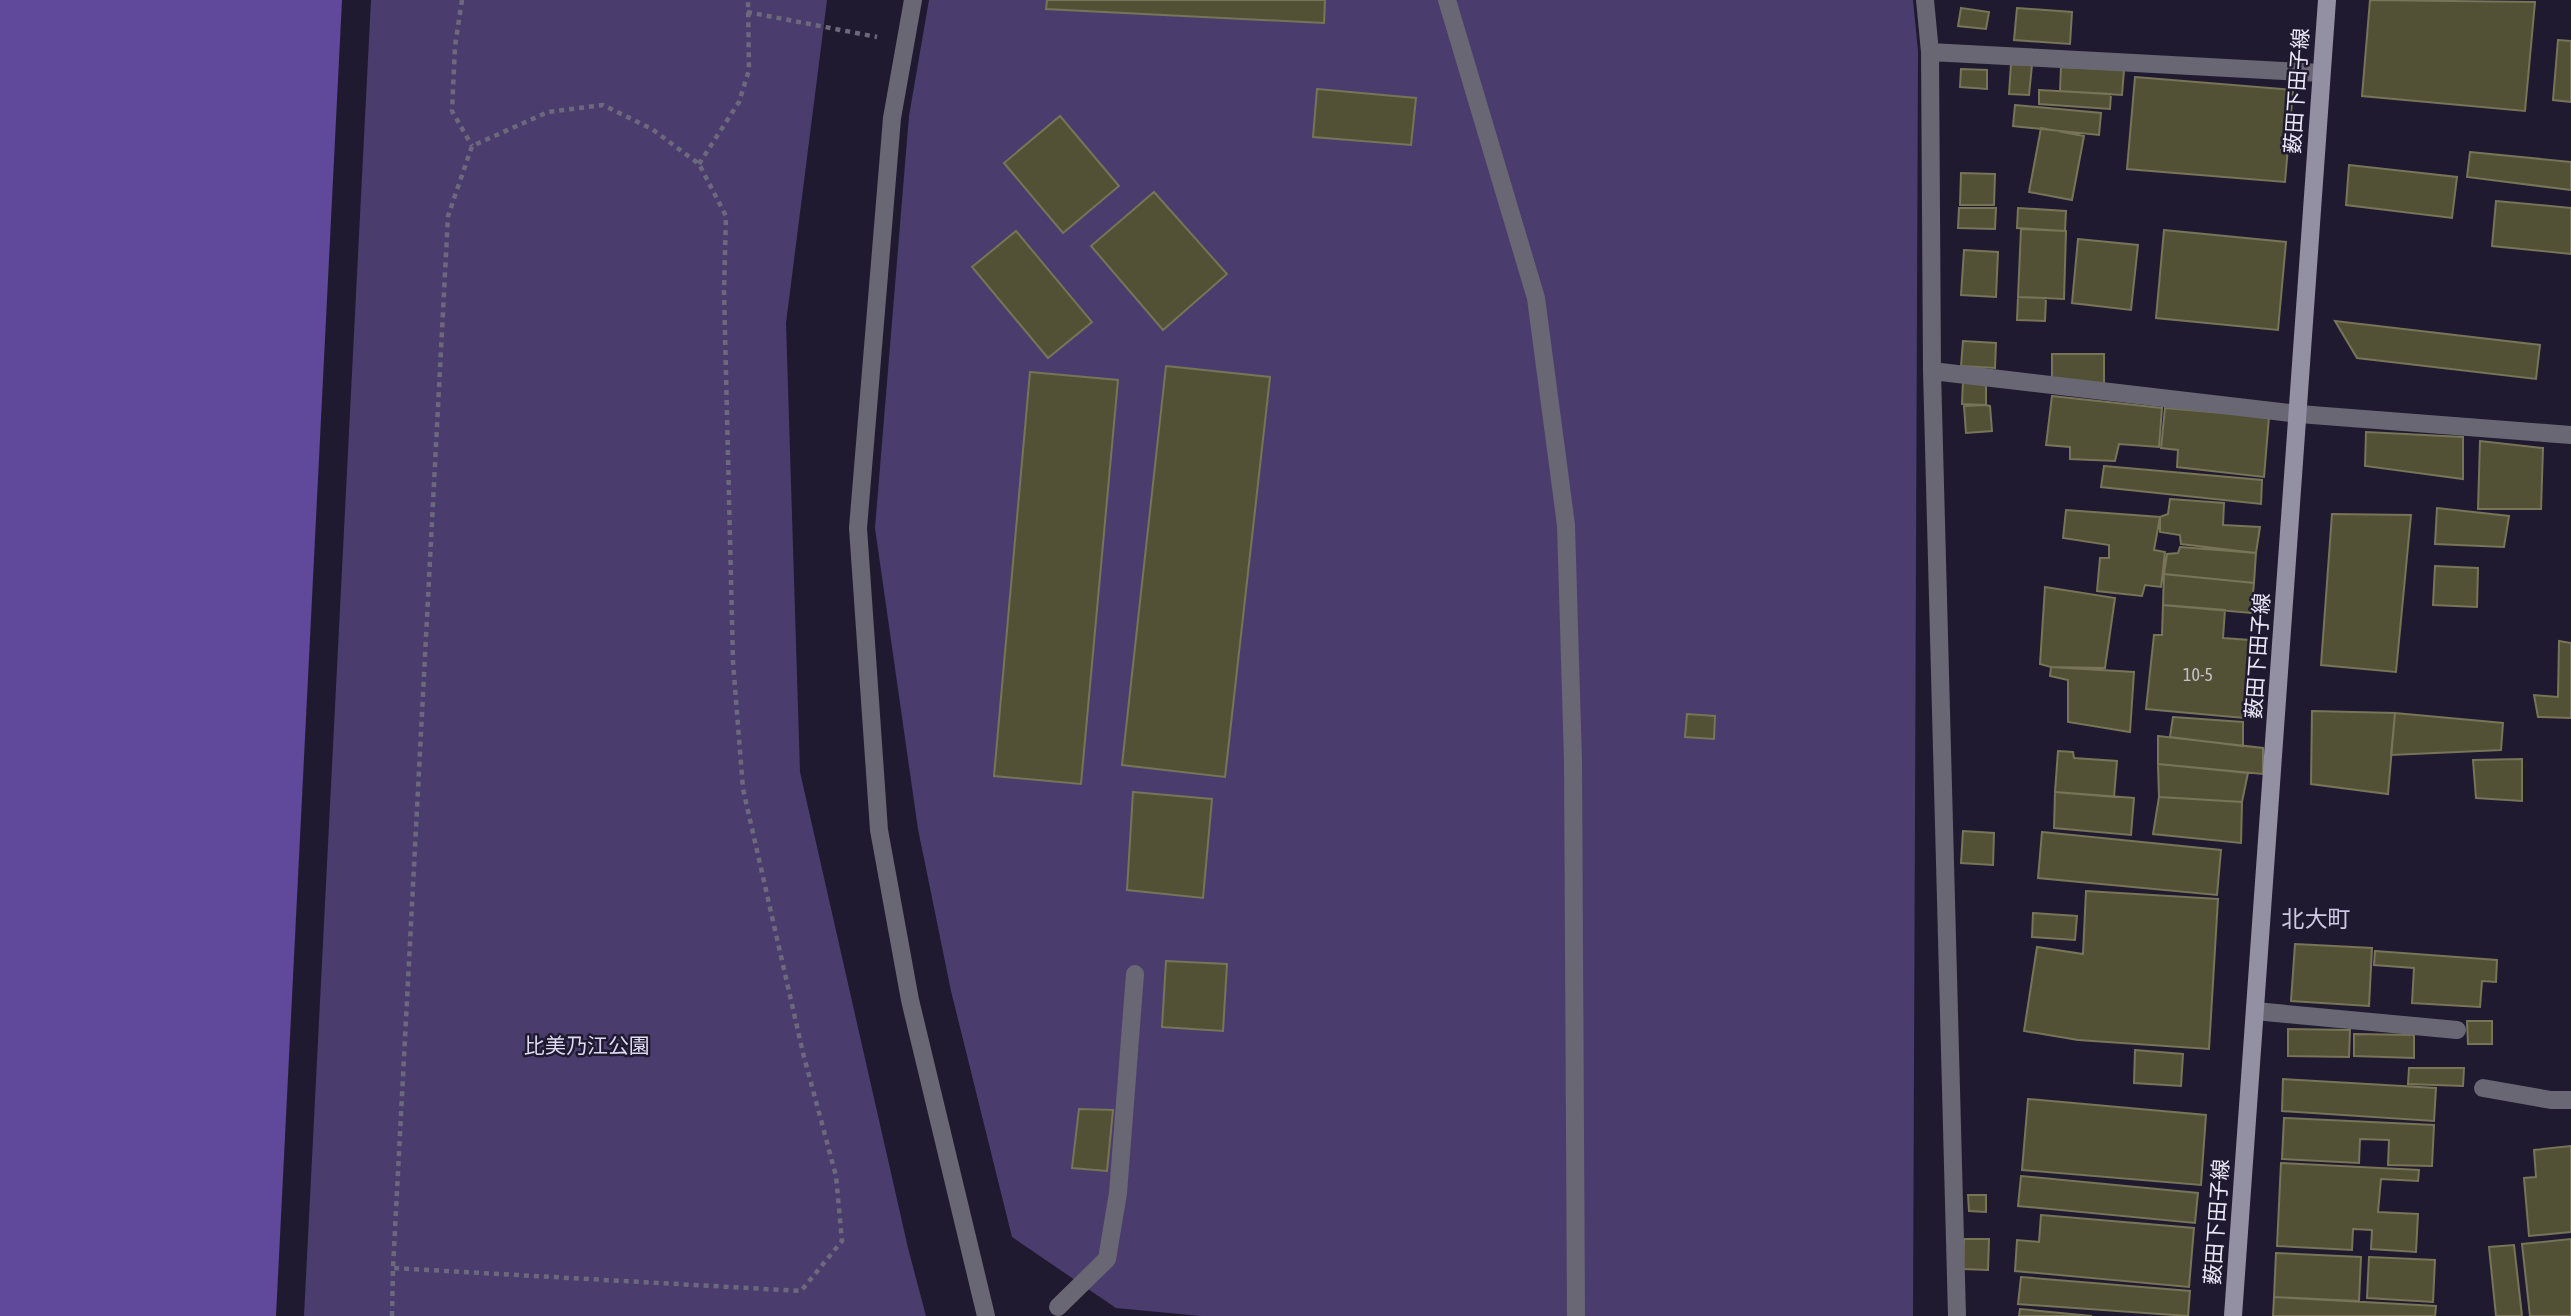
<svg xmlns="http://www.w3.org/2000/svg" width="2571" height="1316" font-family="'Asap Condensed','Noto Sans JP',sans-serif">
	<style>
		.green { fill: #4a3d6e }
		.water { fill: #60489a }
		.building { fill: #535135; stroke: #777457; stroke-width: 2 }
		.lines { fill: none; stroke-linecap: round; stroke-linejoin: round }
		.path { stroke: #6d697c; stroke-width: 4.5; stroke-dasharray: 5 5; stroke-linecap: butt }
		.pedestrian { stroke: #696773; stroke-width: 18 }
		.minor { stroke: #696773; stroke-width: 18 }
		.tertiary { stroke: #696773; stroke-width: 18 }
		.secondary { stroke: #9490a4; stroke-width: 18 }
		.labels { text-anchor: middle; stroke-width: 5; stroke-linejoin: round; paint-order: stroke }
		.number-label { font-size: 18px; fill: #c5c3c7 }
		.street-label { font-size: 21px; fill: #ebe9f8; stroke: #201a30 }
		.park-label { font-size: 21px; fill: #dedaf1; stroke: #201a30 }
		.neighbourhood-label { font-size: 23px; fill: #cec8e7; stroke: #201a30 }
	</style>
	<rect width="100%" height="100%" fill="#201a30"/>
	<path class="green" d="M 371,0 L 827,0 L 786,323 L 800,772 L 908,1248 L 926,1316 L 304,1316 Z
		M 929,0 L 1913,0 L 1918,51 L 1913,1316 L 1201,1316 L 1116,1308 L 1012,1237 L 951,991 L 918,829 L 875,528 L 909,116 Z"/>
	<path class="water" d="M 0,0 L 342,0 L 276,1316 L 0,1316 Z"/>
	<path class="building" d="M 1047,0 L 1325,0 L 1324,23 L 1046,9 Z
		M 2370,0 L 2535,2 L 2525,111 L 2362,96 Z
		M 1961,8 L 1989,12 L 1986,29 L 1958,26 Z
		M 2017,8 L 2072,12 L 2070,44 L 2014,40 Z
		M 2558,40 L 2571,41 L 2571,102 L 2553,100 Z
		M 2011,64 L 2032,65 L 2029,95 L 2009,94 Z
		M 2061,67 L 2124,70 L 2122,95 L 2060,91 Z
		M 1961,69 L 1987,70 L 1987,89 L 1960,87 Z
		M 2135,77 L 2293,90 L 2285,182 L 2127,169 Z
		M 1317,89 L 1416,98 L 1411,145 L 1313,137 Z
		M 2039,90 L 2111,94 L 2110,109 L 2039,104 Z
		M 2015,105 L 2101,113 L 2099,135 L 2013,126 Z
		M 1060,116 L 1119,186 L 1063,233 L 1004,163 Z
		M 2041,128 L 2084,136 L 2072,200 L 2029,192 Z
		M 2470,152 L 2571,162 L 2571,190 L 2467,177 Z
		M 2349,165 L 2457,177 L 2452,218 L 2346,205 Z
		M 1961,173 L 1995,174 L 1994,205 L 1960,205 Z
		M 1154,192 L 1227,274 L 1163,330 L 1091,246 Z
		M 2496,201 L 2571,208 L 2571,254 L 2492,246 Z
		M 1959,208 L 1996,208 L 1995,229 L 1958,228 Z
		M 2018,208 L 2066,211 L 2065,231 L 2017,228 Z
		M 2021,229 L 2066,231 L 2064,299 L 2018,297 Z
		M 2164,230 L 2286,242 L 2278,330 L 2156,318 Z
		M 1016,231 L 1092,322 L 1048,358 L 972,267 Z
		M 2078,239 L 2138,245 L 2131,310 L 2072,303 Z
		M 1964,250 L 1998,252 L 1996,297 L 1961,295 Z
		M 2018,297 L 2046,298 L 2045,321 L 2017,320 Z
		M 2335,321 L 2540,345 L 2536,379 L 2357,358 Z
		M 1963,341 L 1996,343 L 1995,368 L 1961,366 Z
		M 2052,354 L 2104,354 L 2104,384 L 2052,384 Z
		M 1166,366 L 1270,377 L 1225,777 L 1122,765 Z
		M 1030,372 L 1118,380 L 1081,784 L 994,776 Z
		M 1963,381 L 1986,381 L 1986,405 L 1962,404 Z
		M 2052,396 L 2162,408 L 2159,447 L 2119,444 L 2115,461 L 2070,459 L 2070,447 L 2046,445 Z
		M 1986,405 L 1990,406 L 1992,431 L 1966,433 L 1964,406 Z
		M 2165,408 L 2269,417 L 2264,477 L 2177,467 L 2178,450 L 2161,448 Z
		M 2366,432 L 2463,437 L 2463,479 L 2365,466 Z
		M 2480,441 L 2543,448 L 2541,509 L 2478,509 Z
		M 2104,466 L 2262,480 L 2261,504 L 2101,487 Z
		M 2170,499 L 2224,503 L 2223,525 L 2260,527 L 2256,553 L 2181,544 L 2180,535 L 2160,532 L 2160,517 L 2168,514 Z
		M 2437,508 L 2509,516 L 2504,547 L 2435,544 Z
		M 2066,510 L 2160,517 L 2154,550 L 2165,552 L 2161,587 L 2145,585 L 2142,596 L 2097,591 L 2100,558 L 2109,558 L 2109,545 L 2063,538 Z
		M 2332,514 L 2411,515 L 2396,672 L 2321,665 Z
		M 2180,547 L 2256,553 L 2254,583 L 2164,574 L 2167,554 L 2178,553 Z
		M 2435,566 L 2478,568 L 2477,607 L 2433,605 Z
		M 2164,574 L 2254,583 L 2251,613 L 2163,605 Z
		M 2045,587 L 2115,598 L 2105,668 L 2051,667 L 2040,664 Z
		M 2163,605 L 2225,610 L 2223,638 L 2250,640 L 2244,718 L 2146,709 L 2154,635 L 2162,635 Z
		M 2559,641 L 2571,643 L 2571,718 L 2538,717 L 2534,695 L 2558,697 Z
		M 2051,667 L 2134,672 L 2130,732 L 2068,722 L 2068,680 L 2050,676 Z
		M 2312,711 L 2395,713 L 2388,794 L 2311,784 Z
		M 2395,713 L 2503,723 L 2501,750 L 2391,755 Z
		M 1687,714 L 1715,716 L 1714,739 L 1685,737 Z
		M 2173,717 L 2243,722 L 2243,746 L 2170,737 Z
		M 2158,736 L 2263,748 L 2263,774 L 2158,764 Z
		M 2058,751 L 2073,752 L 2074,758 L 2117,761 L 2114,797 L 2055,792 Z
		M 2522,759 L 2522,801 L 2476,798 L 2473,760 Z
		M 2158,764 L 2248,773 L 2242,802 L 2159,797 Z
		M 1133,792 L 1212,799 L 1203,898 L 1127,890 Z
		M 2055,792 L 2134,798 L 2131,835 L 2054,828 Z
		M 2159,797 L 2242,802 L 2241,843 L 2153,834 Z
		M 1963,831 L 1994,833 L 1993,865 L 1961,863 Z
		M 2042,832 L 2221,850 L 2217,895 L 2038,878 Z
		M 2086,891 L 2218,899 L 2209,1049 L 2078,1040 L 2024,1031 L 2037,947 L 2083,954 Z
		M 2033,913 L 2077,916 L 2075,940 L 2032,937 Z
		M 2295,944 L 2372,948 L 2369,1006 L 2291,1001 Z
		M 2375,951 L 2497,960 L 2496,982 L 2482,981 L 2480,1007 L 2412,1003 L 2414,968 L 2374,965 Z
		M 1166,961 L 1227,964 L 1223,1031 L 1162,1027 Z
		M 2467,1021 L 2492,1021 L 2492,1044 L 2468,1044 Z
		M 2288,1029 L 2350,1030 L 2349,1057 L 2288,1056 Z
		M 2354,1034 L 2414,1035 L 2414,1058 L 2354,1056 Z
		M 2135,1050 L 2183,1054 L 2181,1086 L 2134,1083 Z
		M 2409,1068 L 2464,1068 L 2463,1086 L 2408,1084 Z
		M 2283,1079 L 2436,1088 L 2434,1121 L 2282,1111 Z
		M 2028,1099 L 2206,1115 L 2201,1185 L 2022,1170 Z
		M 1079,1109 L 1113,1110 L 1107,1171 L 1072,1168 Z
		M 2284,1118 L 2434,1125 L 2432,1166 L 2388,1165 L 2389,1140 L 2360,1139 L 2359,1163 L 2282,1159 Z
		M 2571,1146 L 2571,1232 L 2529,1236 L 2524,1178 L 2536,1177 L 2534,1150 Z
		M 2281,1163 L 2419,1170 L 2418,1181 L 2381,1179 L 2378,1212 L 2418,1214 L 2416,1252 L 2371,1249 L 2372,1230 L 2353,1229 L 2352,1250 L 2277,1246 Z
		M 2021,1176 L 2198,1193 L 2195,1223 L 2018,1206 Z
		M 1968,1195 L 1986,1195 L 1986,1212 L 1969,1211 Z
		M 2041,1215 L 2194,1228 L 2189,1287 L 2015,1271 L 2017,1240 L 2039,1242 Z
		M 1964,1239 L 1989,1239 L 1988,1270 L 1963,1269 Z
		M 2571,1239 L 2571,1316 L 2530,1316 L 2522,1244 Z
		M 2514,1245 L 2522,1316 L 2496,1316 L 2489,1247 Z
		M 2276,1253 L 2361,1257 L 2359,1301 L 2274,1297 Z
		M 2369,1257 L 2435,1260 L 2433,1302 L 2367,1298 Z
		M 2021,1277 L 2190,1291 L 2188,1316 L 2018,1304 Z
		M 2274,1297 L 2436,1306 L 2435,1316 L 2273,1316 Z
		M 2020,1309 L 2092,1316 L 2019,1316 Z"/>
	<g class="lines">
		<path class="path" d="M 462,0 L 455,46 L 452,111 L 472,146
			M 747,12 L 877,37
			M 699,164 L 739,102 L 749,70 L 748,0
			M 392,1316 L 393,1268 L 448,216 L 472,146 L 548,112 L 603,105 L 652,129 L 699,164 L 726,216 L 724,291 L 733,662 L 743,789 L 803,1053 L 836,1176 L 842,1241 L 801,1291 L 393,1268"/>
		<path class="pedestrian" d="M 1058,1307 L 1107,1259 L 1118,1193 L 1135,974"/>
		<path class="minor" d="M 1447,0 L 1536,298 L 1566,525 L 1573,761 L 1576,1316
			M 1925,0 L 1930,52 L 1932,371 L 1957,1316
			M 1930,52 L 2321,73
			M 1932,371 L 2299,414 L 2571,435
			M 2255,1011 L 2457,1030
			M 2483,1088 L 2551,1100 L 2571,1100"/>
		<path class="tertiary" d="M 913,0 L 892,118 L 858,528 L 879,830 L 910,1000 L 986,1316"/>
		<path class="secondary" d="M 2233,1316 L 2327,0"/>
	</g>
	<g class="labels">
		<g class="number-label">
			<text x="2198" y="681">10-5</text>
		</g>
		<g class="street-label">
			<text transform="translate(2297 91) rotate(-86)" y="7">薮田下田子線</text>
			<text transform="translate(2258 656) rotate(-86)" y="7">薮田下田子線</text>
			<text transform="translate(2217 1222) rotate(-86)" y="7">薮田下田子線</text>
		</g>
		<g class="park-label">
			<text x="587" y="1053">比美乃江公園</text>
		</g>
		<g class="neighbourhood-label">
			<text x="2316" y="927">北大町</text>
		</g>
	</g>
</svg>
